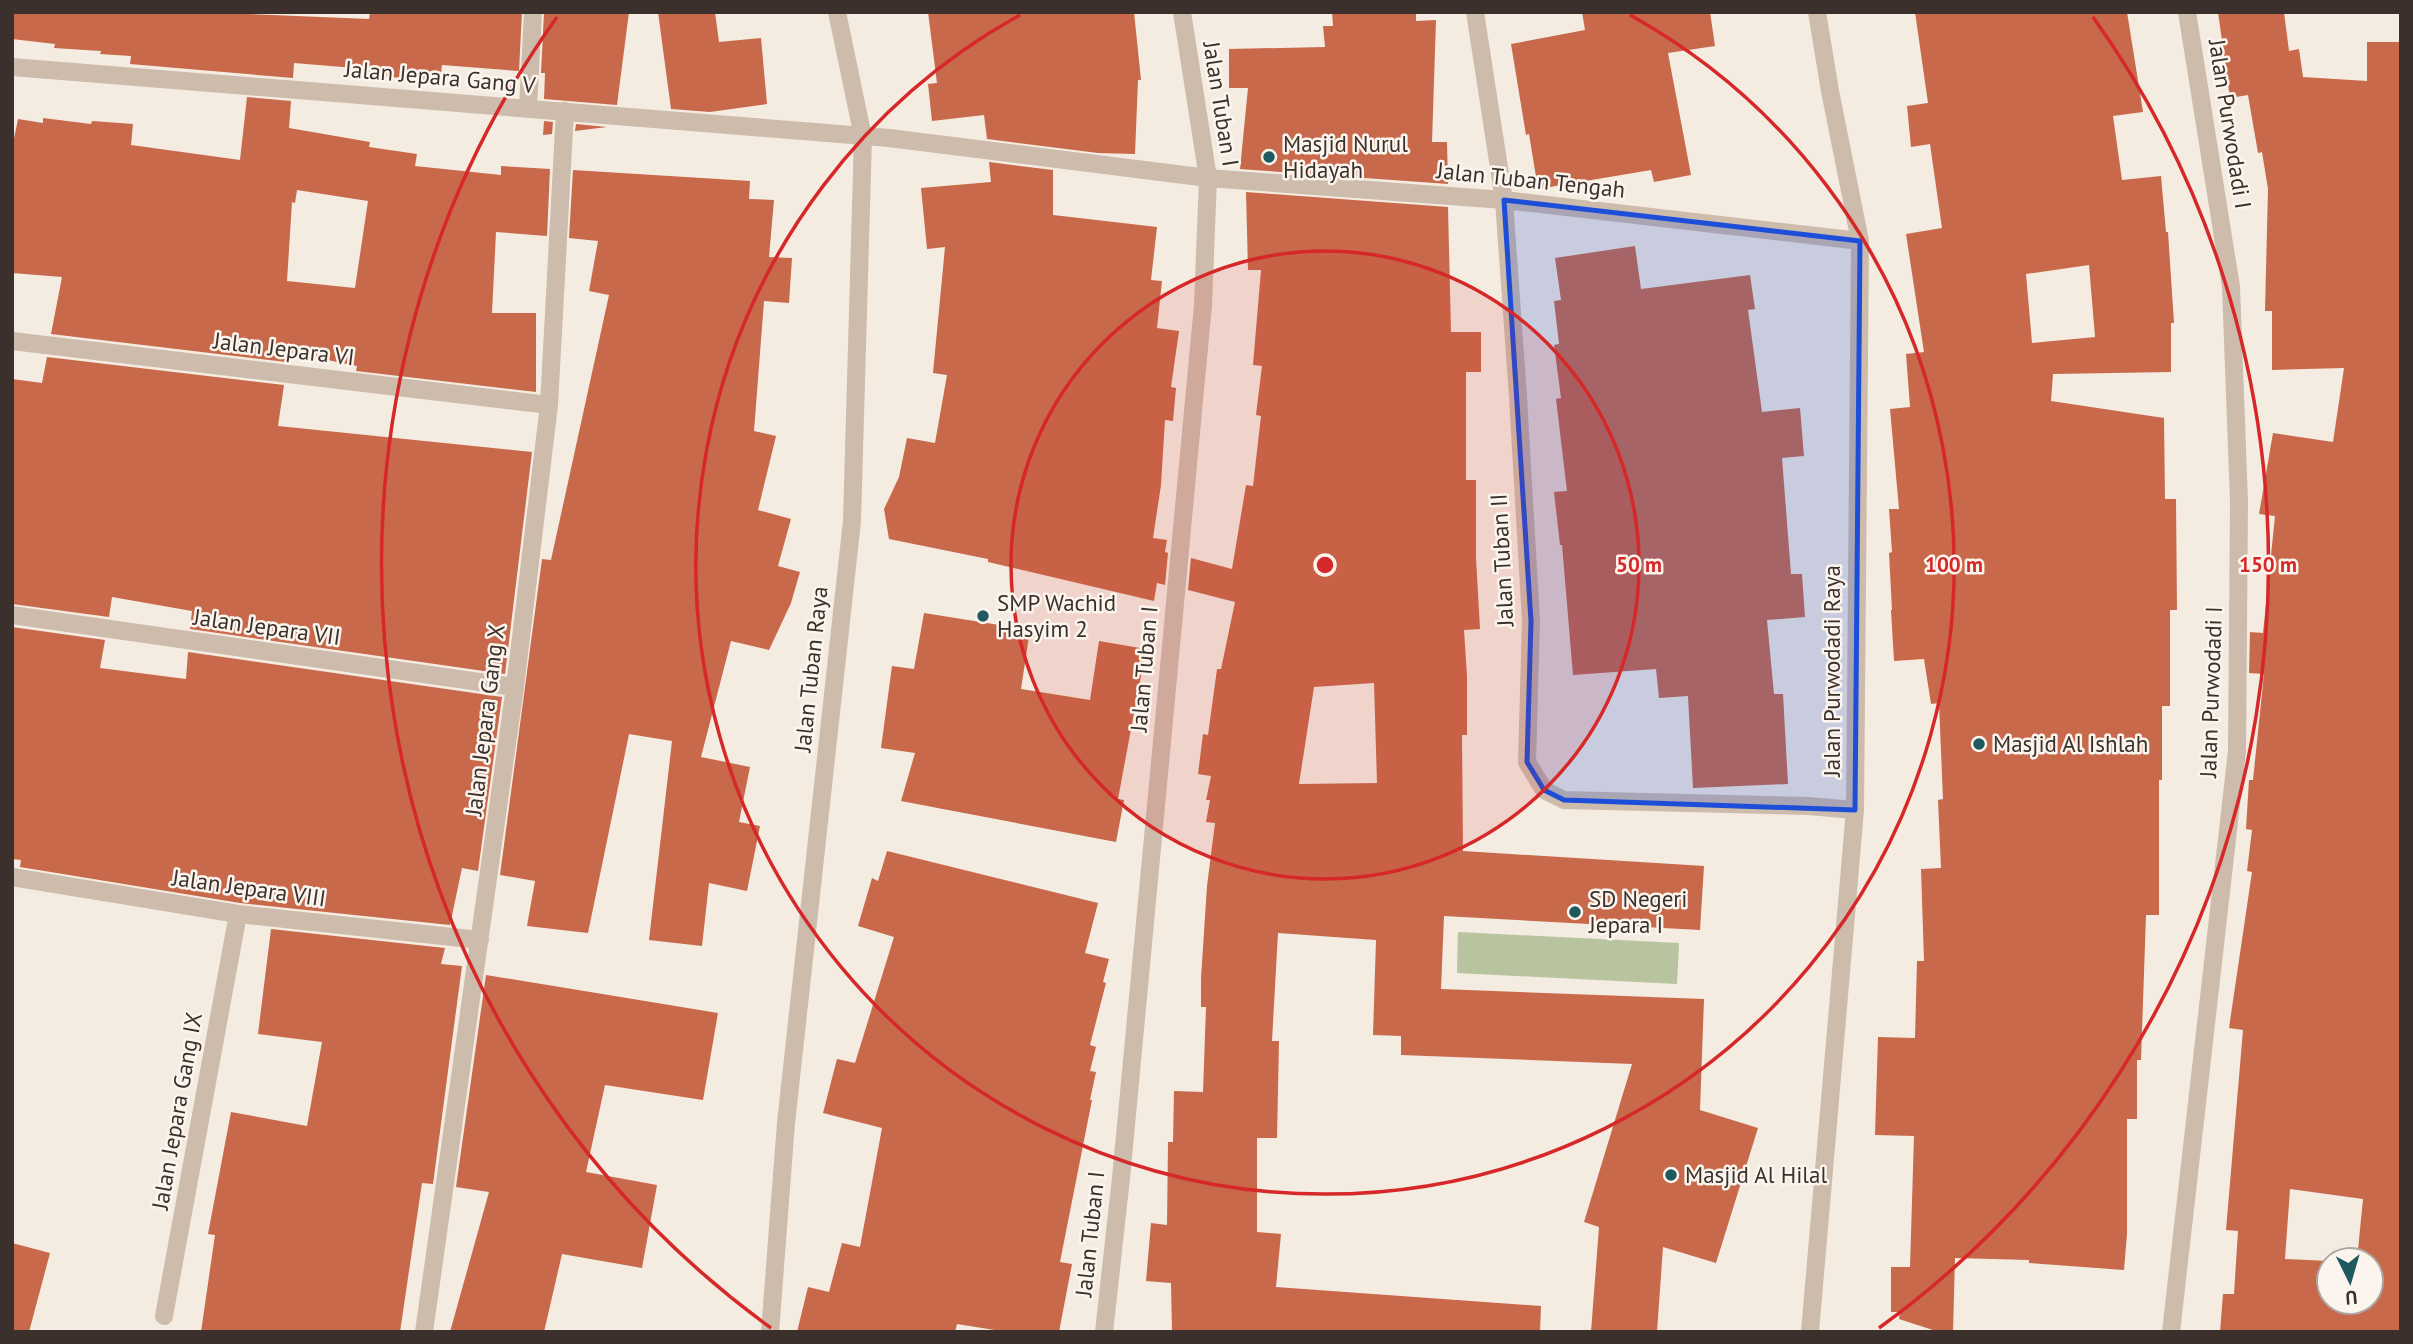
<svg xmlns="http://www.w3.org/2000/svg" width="2413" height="1344" font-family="'PT Sans',sans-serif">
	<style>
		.green { fill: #b8c4a0 }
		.building { fill: #c8694b; fill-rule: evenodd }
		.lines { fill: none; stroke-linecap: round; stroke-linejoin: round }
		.minor { stroke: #cdbbac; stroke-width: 18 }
		.marked { fill: #1d4ed8; fill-opacity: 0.2; stroke: #1d4ed8; stroke-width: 5; stroke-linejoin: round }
		.ring { fill: none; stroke: #d62828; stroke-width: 3.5 }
		.poi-dot { fill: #1f5a5e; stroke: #fbf5ee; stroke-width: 2.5 }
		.labels { text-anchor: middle; stroke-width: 5; stroke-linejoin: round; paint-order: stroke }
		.street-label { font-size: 23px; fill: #3b302b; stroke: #fbf5ee }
		.poi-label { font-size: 23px; fill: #3b302b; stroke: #fbf5ee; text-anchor: start }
		.centre { fill: #d62828; stroke: #fbf5ee; stroke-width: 3.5 }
		.ring-label { font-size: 21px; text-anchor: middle; font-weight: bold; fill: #d62828; stroke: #fbf5ee; stroke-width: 5; stroke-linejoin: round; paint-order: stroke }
	</style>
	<rect width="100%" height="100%" fill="#f4ebe1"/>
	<path class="green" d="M 1458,932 L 1679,943 L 1677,984 L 1457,973 Z"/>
	<path class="building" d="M 12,12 L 250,12 L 249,14 L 369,19 L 370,12 L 522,12 L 519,71 L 442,65 L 440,83 L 367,74 L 367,69 L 294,63 L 293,78 L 130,64 L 131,56 L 100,54 L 101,51 L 54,48 L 55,44 L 12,39 Z
		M 544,12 L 629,12 L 617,105 L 544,99 L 545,73 L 541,73 Z
		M 658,12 L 715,12 L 719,42 L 761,38 L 767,104 L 710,112 L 671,109 Z
		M 928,12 L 1134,12 L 1141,80 L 1138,80 L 1135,154 L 1098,153 L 987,139 L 984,115 L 932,121 L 928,84 L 937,83 Z
		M 1332,12 L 1416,12 L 1416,21 L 1436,20 L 1432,142 L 1447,142 L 1448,184 L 1240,169 L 1248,88 L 1229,88 L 1229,49 L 1325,47 L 1323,26 L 1333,26 Z
		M 1582,12 L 1710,12 L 1715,46 L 1668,53 L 1691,175 L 1654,182 L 1651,170 L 1538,189 L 1529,134 L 1526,135 L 1511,44 L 1585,30 Z
		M 1915,12 L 2127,12 L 2143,112 L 2113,116 L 2122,180 L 2161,176 L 2166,232 L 2168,232 L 2174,323 L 2171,323 L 2171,372 L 2053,374 L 2051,401 L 2164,418 L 2165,499 L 2176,499 L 2177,610 L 2170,610 L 2170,706 L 2162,706 L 2162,780 L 2159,780 L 2159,915 L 2146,915 L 2141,1060 L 2137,1060 L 2137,1119 L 2127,1119 L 2127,1234 L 2124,1270 L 2029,1263 L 2029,1260 L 1955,1258 L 1953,1332 L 1939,1332 L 1899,1319 L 1900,1312 L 1891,1312 L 1891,1267 L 1910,1267 L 1914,1136 L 1875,1135 L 1878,1037 L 1915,1038 L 1917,961 L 1924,961 L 1921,869 L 1941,868 L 1938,800 L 1943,799 L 1939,703 L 1931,704 L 1924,659 L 1894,661 L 1891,610 L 1892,610 L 1889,553 L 1892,552 L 1889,509 L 1899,509 L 1890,409 L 1910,407 L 1906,354 L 1924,352 L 1906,234 L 1942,228 L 1930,144 L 1911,147 L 1907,106 L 1928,103 ZM 2089,265 L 2095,337 L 2032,343 L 2026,274 Z
		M 2218,12 L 2284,12 L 2289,51 L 2299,49 L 2303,77 L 2367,81 L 2367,42 L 2401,42 L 2401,1332 L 2220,1332 L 2223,1294 L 2234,1294 L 2238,1231 L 2226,1230 L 2243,1030 L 2229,1028 L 2252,872 L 2247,871 L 2252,830 L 2246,829 L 2249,780 L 2253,780 L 2264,674 L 2249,673 L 2250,632 L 2263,633 L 2275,516 L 2259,514 L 2273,433 L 2333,442 L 2344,368 L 2272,370 L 2272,311 L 2265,311 L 2268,189 L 2262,152 L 2258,153 L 2248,95 L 2230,98 ZM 2290,1189 L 2363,1199 L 2357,1260 L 2371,1260 L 2371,1302 L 2329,1302 L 2329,1261 L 2285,1259 Z
		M 247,97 L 291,101 L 289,128 L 370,142 L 369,147 L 417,154 L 415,166 L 501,175 L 501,166 L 550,169 L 547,236 L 496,232 L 492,313 L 536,313 L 536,392 L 356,371 L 357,366 L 288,352 L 286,362 L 51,334 L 62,277 L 12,273 L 12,148 L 18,119 L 43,123 L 43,118 L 91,124 L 92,121 L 133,124 L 131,145 L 240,160 ZM 297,190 L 368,201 L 355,288 L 287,281 L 292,202 L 295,203 Z
		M 544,121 L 553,122 L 552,134 L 543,135 Z
		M 576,124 L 607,127 L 575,131 Z
		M 989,162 L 1053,170 L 1053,215 L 1157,227 L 1151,280 L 1162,281 L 1157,328 L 1179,331 L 1171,387 L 1176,388 L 1173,421 L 1165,420 L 1161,485 L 1153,538 L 1167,540 L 1165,552 L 1168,553 L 1165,585 L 1157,583 L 1154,601 L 988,562 L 988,559 L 889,539 L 884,509 L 899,477 L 907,438 L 935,443 L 947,375 L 933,373 L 945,247 L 927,249 L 921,188 L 991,182 Z
		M 573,170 L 750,181 L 749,199 L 774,200 L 769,257 L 792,258 L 789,303 L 764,301 L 754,431 L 776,436 L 758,510 L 791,519 L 778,566 L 800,572 L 791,603 L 769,650 L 731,641 L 701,757 L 750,767 L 739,822 L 760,826 L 747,891 L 709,883 L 702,946 L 649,940 L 672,741 L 629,734 L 588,933 L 527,926 L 535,881 L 500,875 L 542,559 L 551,560 L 609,295 L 589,291 L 598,241 L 569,238 Z
		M 1246,192 L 1448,207 L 1451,332 L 1481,332 L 1481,372 L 1466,372 L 1466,480 L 1476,480 L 1476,558 L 1480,629 L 1464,630 L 1467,676 L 1467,735 L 1462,735 L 1463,851 L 1704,866 L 1700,930 L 1444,916 L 1441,989 L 1704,999 L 1700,1110 L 1758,1128 L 1716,1263 L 1663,1247 L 1657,1332 L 1591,1332 L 1599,1227 L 1584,1222 L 1632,1064 L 1401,1055 L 1401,1036 L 1373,1035 L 1376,940 L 1278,933 L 1272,1041 L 1279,1041 L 1277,1138 L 1257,1138 L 1257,1232 L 1281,1234 L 1276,1287 L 1541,1306 L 1540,1332 L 1172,1332 L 1171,1283 L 1146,1281 L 1151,1223 L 1167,1225 L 1168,1142 L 1173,1142 L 1174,1091 L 1203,1092 L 1206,1007 L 1201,1007 L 1201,978 L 1207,886 L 1215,823 L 1206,822 L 1210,800 L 1206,800 L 1211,776 L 1198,774 L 1203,734 L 1208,735 L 1217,669 L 1221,669 L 1235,602 L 1188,590 L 1191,558 L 1232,569 L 1246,485 L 1253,486 L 1261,416 L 1256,415 L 1262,366 L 1253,365 L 1261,270 L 1248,270 ZM 1374,683 L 1377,783 L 1299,784 L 1314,687 Z
		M 1635,246 L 1641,289 L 1750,275 L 1755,309 L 1748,310 L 1762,412 L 1800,408 L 1804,456 L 1782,458 L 1791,574 L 1802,574 L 1805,617 L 1767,620 L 1774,694 L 1783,694 L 1788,784 L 1693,788 L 1688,696 L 1659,698 L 1656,669 L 1573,675 L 1562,545 L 1560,545 L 1554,492 L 1567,491 L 1556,399 L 1561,398 L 1554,345 L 1559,344 L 1554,301 L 1561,300 L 1555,258 Z
		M 47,357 L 284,385 L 278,426 L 532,452 L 505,674 L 190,629 L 192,611 L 112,597 L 109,617 L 12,604 L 12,379 L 42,383 Z
		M 924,613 L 1030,630 L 1021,689 L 1090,700 L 1099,641 L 1146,649 L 1118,799 L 1124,800 L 1116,842 L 901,801 L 915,753 L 881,748 L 892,666 L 914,669 Z
		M 12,627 L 105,640 L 100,668 L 186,679 L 188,652 L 502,697 L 478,871 L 462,868 L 450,925 L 240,903 L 20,867 L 21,860 L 12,859 Z
		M 887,851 L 1098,903 L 1085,953 L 1109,959 L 1103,982 L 1106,983 L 1090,1045 L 1096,1047 L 1090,1071 L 1096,1072 L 1090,1100 L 1092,1100 L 1060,1262 L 1072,1264 L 1059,1332 L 1007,1332 L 957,1324 L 955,1332 L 797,1332 L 808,1287 L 829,1292 L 842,1243 L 860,1247 L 882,1128 L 823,1113 L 837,1059 L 855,1063 L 894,937 L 858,926 L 872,878 L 878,881 Z
		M 271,929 L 445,948 L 441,964 L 462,966 L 433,1184 L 422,1183 L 400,1332 L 201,1332 L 215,1235 L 208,1234 L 231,1112 L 307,1126 L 322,1042 L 258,1034 Z
		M 486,975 L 718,1013 L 703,1100 L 605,1085 L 586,1172 L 657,1185 L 642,1268 L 562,1254 L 544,1332 L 450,1332 L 489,1192 L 456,1187 Z
		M 12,1243 L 50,1253 L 29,1332 L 12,1332 Z"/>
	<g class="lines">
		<path class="minor" d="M 1475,12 L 1504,200 L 1518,397 L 1531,621 L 1527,762 L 1544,790 L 1564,800 L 1809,806 L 1855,810
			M 12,67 L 889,138 L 1208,178 L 1504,200 L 1860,241
			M 528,108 L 533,12
			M 12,341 L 549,405
			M 12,615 L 515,687
			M 12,877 L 238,914 L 480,940
			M 164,1316 L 238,914
			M 424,1332 L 515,687 L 549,405 L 565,111
			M 770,1332 L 786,1123 L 852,521 L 863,137 L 837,12
			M 1104,1332 L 1121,1178 L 1203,305 L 1208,178 L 1182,12
			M 1810,1332 L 1855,810 L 1860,241 L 1830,91 L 1817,12
			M 2171,1332 L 2237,751 L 2239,502 L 2231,287 L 2187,12"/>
	</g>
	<path class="marked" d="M 1504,200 L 1860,241 L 1855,810 L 1564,800 L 1544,790 L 1527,762 L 1531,621 Z"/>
	<circle cx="1325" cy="565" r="314" fill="#d62828" fill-opacity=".12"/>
	<g class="ring">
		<circle cx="1325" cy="565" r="314"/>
		<path d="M1630 15A629 629 0 1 1 1020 15"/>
		<path d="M771 1328A943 943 0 0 1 557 17M2093 17A943 943 0 0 1 1879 1328"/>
	</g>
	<g class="poi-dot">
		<circle cx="1269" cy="157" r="7"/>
		<circle cx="983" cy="616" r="7"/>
		<circle cx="1979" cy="744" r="7"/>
		<circle cx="1575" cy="912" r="7"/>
		<circle cx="1671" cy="1175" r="7"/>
	</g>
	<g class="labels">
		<g class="street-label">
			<text transform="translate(440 77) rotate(5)" y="8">Jalan Jepara Gang V</text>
			<text transform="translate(1221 104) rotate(81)" y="8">Jalan Tuban I</text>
			<text transform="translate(2230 124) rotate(81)" y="8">Jalan Purwodadi I</text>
			<text transform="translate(1531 180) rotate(6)" y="8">Jalan Tuban Tengah</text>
			<text transform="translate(284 349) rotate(7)" y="8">Jalan Jepara VI</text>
			<text transform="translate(1502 560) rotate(-93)" y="8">Jalan Tuban II</text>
			<text transform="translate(267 627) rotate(8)" y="8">Jalan Jepara VII</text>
			<text transform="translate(811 669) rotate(-84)" y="8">Jalan Tuban Raya</text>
			<text transform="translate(1144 669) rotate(-85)" y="8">Jalan Tuban I</text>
			<text transform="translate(1832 671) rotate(-90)" y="8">Jalan Purwodadi Raya</text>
			<text transform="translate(2211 692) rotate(-88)" y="8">Jalan Purwodadi I</text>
			<text transform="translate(485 720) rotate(-83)" y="8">Jalan Jepara Gang X</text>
			<text transform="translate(249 888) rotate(8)" y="8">Jalan Jepara VIII</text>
			<text transform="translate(177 1111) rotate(-80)" y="8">Jalan Jepara Gang IX</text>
			<text transform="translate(1090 1234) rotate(-84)" y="8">Jalan Tuban I</text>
		</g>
		<g class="poi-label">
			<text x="1283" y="152">Masjid Nurul<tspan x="1283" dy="26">Hidayah</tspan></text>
			<text x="997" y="611">SMP Wachid<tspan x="997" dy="26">Hasyim 2</tspan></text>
			<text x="1993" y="752">Masjid Al Ishlah</text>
			<text x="1589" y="907">SD Negeri<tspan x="1589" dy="26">Jepara I</tspan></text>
			<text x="1685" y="1183">Masjid Al Hilal</text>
		</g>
	</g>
	<circle cx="1325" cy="565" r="10" class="centre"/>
	<g class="ring-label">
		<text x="1639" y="572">50 m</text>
		<text x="1954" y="572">100 m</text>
		<text x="2268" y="572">150 m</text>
	</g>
	<rect width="2413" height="1344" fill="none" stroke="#3b302b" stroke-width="28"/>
	<g transform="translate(2350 1281) rotate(175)"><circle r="33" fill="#fbf5ee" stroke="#aea6a0" stroke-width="2"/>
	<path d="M0-5L12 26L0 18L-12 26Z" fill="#1f5a5e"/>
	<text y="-10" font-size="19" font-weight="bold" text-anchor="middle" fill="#3b302b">U</text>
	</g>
</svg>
